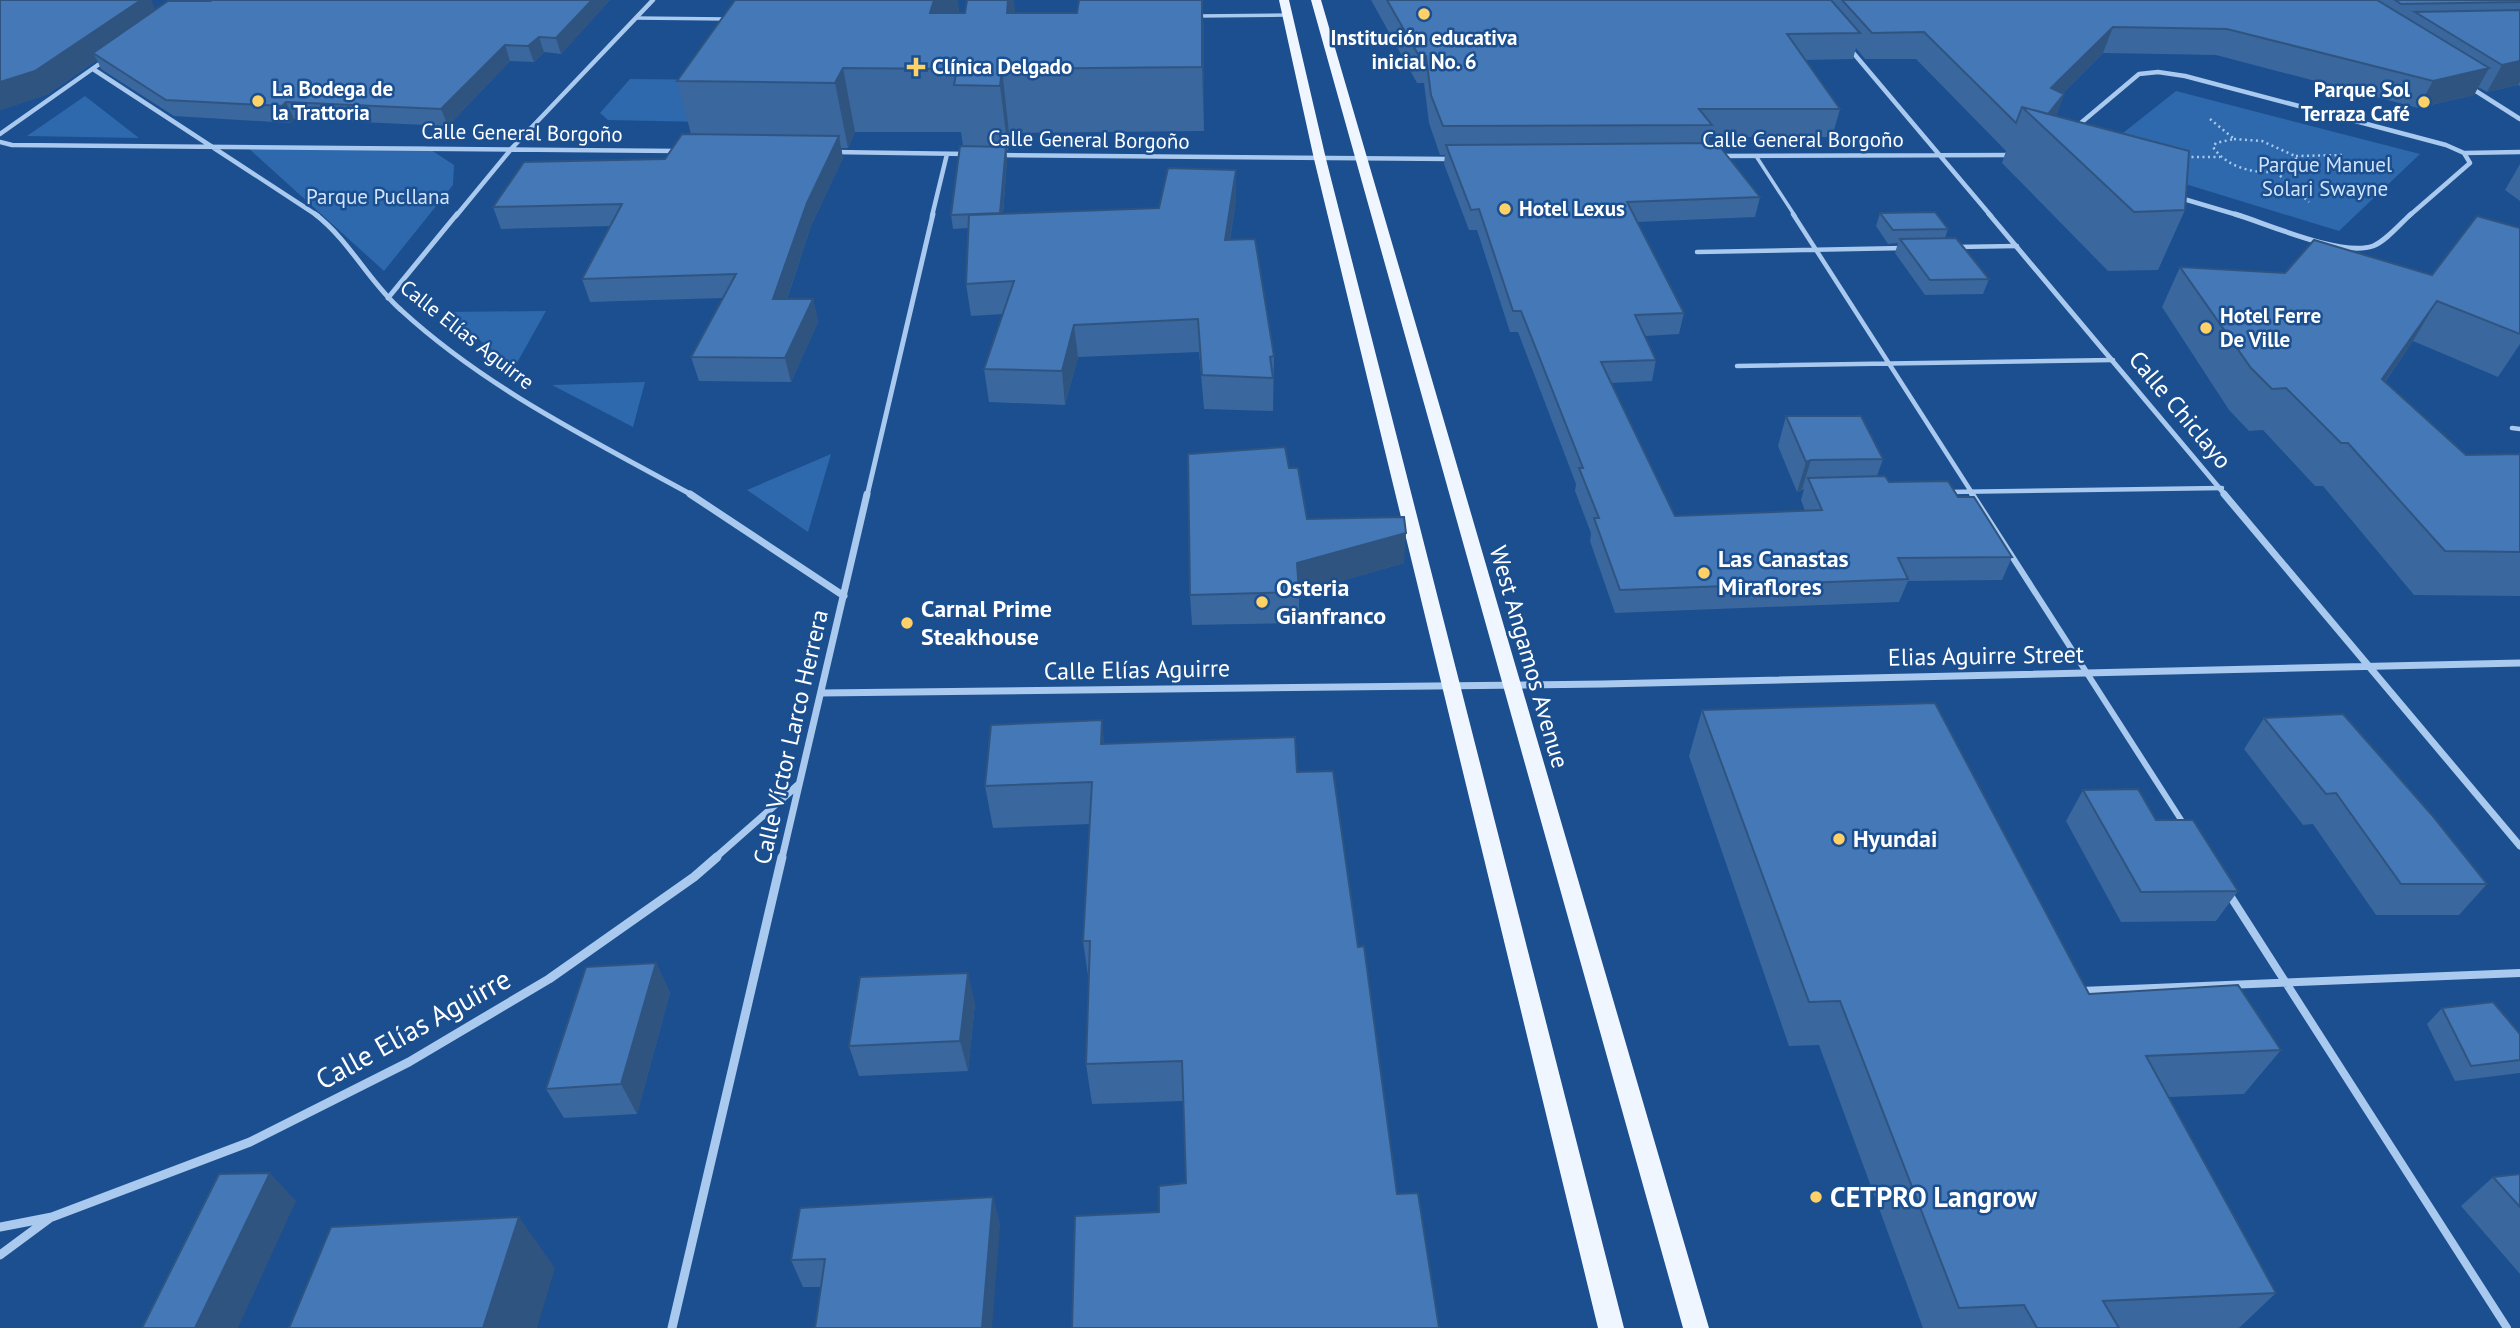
<svg xmlns="http://www.w3.org/2000/svg" width="2520" height="1328" font-family="'PT Sans',sans-serif">
	<style>
		.green { fill: #2e69ad }
		.lines { fill: none; stroke-linecap: round; stroke-linejoin: round }
		.path { stroke: #a9c9ee; stroke-width: 2.5; stroke-dasharray: 2 3.5; stroke-linecap: butt }
		.service-far1 { stroke: #a9c9ee; stroke-width: 3.5 }
		.service { stroke: #a9c9ee; stroke-width: 4.5 }
		.pedestrian-far3 { stroke: #a9c9ee; stroke-width: 3.5 }
		.pedestrian-far2 { stroke: #a9c9ee; stroke-width: 4.5 }
		.pedestrian-far1 { stroke: #a9c9ee; stroke-width: 6 }
		.pedestrian { stroke: #a9c9ee; stroke-width: 8 }
		.minor-far3 { stroke: #a9c9ee; stroke-width: 4.5 }
		.minor-far2 { stroke: #a9c9ee; stroke-width: 5 }
		.minor-far1 { stroke: #a9c9ee; stroke-width: 7 }
		.minor { stroke: #a9c9ee; stroke-width: 9 }
		.primary { fill: #f0f6ff; fill-rule: evenodd }
		.wall { fill: #3a679d }
		.shaded-wall { fill: #305480 }
		.building { fill: #4478b7; stroke: #305480; stroke-width: 2 }
		.poi-dot { fill: #ffd166; stroke: #1b4f8f; stroke-width: 2.5 }
		.labels { text-anchor: middle; stroke-width: 5; stroke-linejoin: round; paint-order: stroke }
		.far-poi-label { font-size: 21px; font-weight: bold; fill: #fff; stroke: #1b4f8f; text-anchor: start }
		.far-street-label { font-size: 21px; fill: #fff; stroke: #1b4f8f }
		.far-park-label { font-size: 21px; fill: #cfe3fa; stroke: #1b4f8f }
		.street-label { font-size: 24px; fill: #fff; stroke: #1b4f8f }
		.poi-label { font-size: 24px; font-weight: bold; fill: #fff; stroke: #1b4f8f; text-anchor: start }
		.near-street-label { font-size: 28px; fill: #fff; stroke: #1b4f8f }
		.near-poi-label { font-size: 28px; font-weight: bold; fill: #fff; stroke: #1b4f8f; text-anchor: start }
	</style>
	<rect width="100%" height="100%" fill="#1b4f8f"/>
	<path class="green" d="M 630,79 L 734,80 L 704,122 L 608,120 L 600,113 Z
		M 2176,91 L 2420,154 L 2339,231 L 2094,156 Z
		M 85,96 L 139,138 L 27,136 Z
		M 246,146 L 425,146 L 454,165 L 453,185 L 384,271 Z
		M 546,311 L 514,368 L 445,312 Z
		M 645,382 L 633,427 L 552,385 Z
		M 831,454 L 808,532 L 747,490 Z"/>
	<g class="lines">
		<path class="path" d="M 2210,119 L 2233,138
			M 2234,139 L 2262,141 L 2295,156 L 2298,165 C 2272,178 2230,173 2213,147 L 2216,143 Z
			M 2296,156 L 2343,155
			M 2186,157 L 2220,157
			M 2276,172 L 2309,202"/>
		<path class="service-far1" d="M 1198,16 L 1288,15
			M 636,18 L 727,19"/>
		<path class="service" d="M 2512,428 L 2520,429"/>
		<path class="pedestrian-far3" d="M 1756,156 L 1795,216"/>
		<path class="pedestrian-far2" d="M 1793,214 L 1974,496
			M 1955,247 L 2017,246
			M 1697,252 L 1905,248
			M 1737,366 L 2113,360
			M 1947,492 L 2222,488"/>
		<path class="pedestrian-far1" d="M 1972,494 L 2185,826"/>
		<path class="pedestrian" d="M 2229,894 L 2507,1328
			M 2081,991 L 2520,973"/>
		<path class="minor-far3" d="M 1850,49 L 1991,216
			M 93,69 L 318,216
			M 2468,86 L 2520,119
			M 2076,127 L 2139,74 L 2158,72 L 2185,76 L 2446,145 L 2464,153 L 2520,152
			M 0,134 L 105,60
			M 0,142 L 12,145 L 678,151
			M 833,152 L 968,154
			M 998,155 L 1451,159
			M 1718,156 L 2015,155
			M 2177,197 L 2241,216
			M 456,216 L 512,148 L 653,0
			M 932,216 L 947,154
			M 2409,216 L 2470,163 L 2464,153"/>
		<path class="minor-far2" d="M 315,214 C 350,241 369,282 401,310 C 487,389 592,440 694,496
			M 1989,214 L 2226,496
			M 2235,214 C 2268,224 2341,257 2373,246 C 2386,241 2400,224 2411,214
			M 388,298 L 457,214
			M 867,496 L 933,214"/>
		<path class="minor-far1" d="M 690,494 L 844,596
			M 2224,494 L 2520,846
			M 821,693 L 1603,684 L 2520,663
			M 715,858 L 799,784
			M 782,858 L 867,494"/>
		<path class="minor" d="M 0,1227 L 52,1217 L 250,1142 L 409,1062 L 549,979 L 694,877 L 717,857
			M 0,1255 L 50,1218
			M 672,1328 L 782,857"/>
		<path class="primary" d="M 1279,0 L 1289,0 L 1326,159 L 1624,1328 L 1598,1328 L 1314,159 Z
			M 1311,0 L 1321,0 L 1709,1328 L 1683,1328 Z"/>
	</g>
	<path class="wall" d="M 0,0 L 151,0 L 155,10 L 610,0 L 561,54 L 544,52 L 534,62 L 510,61 L 448,126 L 294,119 L 290,123 L 174,116 L 101,69 L 97,60 L 48,94 L 0,110 Z
		M 1371,0 L 2520,0 L 2520,86 L 2518,85 L 2487,92 L 2478,87 L 2474,95 L 2418,108 L 2216,55 L 2103,53 L 2063,93 L 2064,94 L 2056,116 L 2185,210 L 2158,270 L 2108,271 L 2002,163 L 2006,151 L 1916,59 L 1865,59 L 1856,48 L 1853,59 L 1806,60 L 1840,109 L 1832,137 L 1709,137 L 1708,144 L 1760,197 L 1755,217 L 1637,222 L 1684,313 L 1679,334 L 1645,336 L 1656,360 L 1652,381 L 1611,383 L 1675,516 L 1805,511 L 1801,500 L 1804,489 L 1797,492 L 1778,446 L 1786,416 L 1883,459 L 1877,476 L 1889,482 L 1958,497 L 2012,557 L 2002,580 L 1908,581 L 1899,602 L 1615,613 L 1590,541 L 1591,533 L 1575,491 L 1576,484 L 1518,332 L 1510,332 L 1477,230 L 1469,230 L 1444,164 L 1445,155 L 1440,155 L 1429,123 L 1424,83 L 1417,83 Z
		M 959,8 L 958,13 L 1016,13 L 1204,28 L 1204,131 L 1009,133 L 1008,150 L 1006,150 L 1007,160 L 1003,214 L 1159,208 L 1236,170 L 1236,200 L 1230,240 L 1274,356 L 1273,411 L 1204,409 L 1199,352 L 1078,357 L 1065,405 L 989,402 L 984,369 L 1003,314 L 971,316 L 966,284 L 968,228 L 953,229 L 951,215 L 963,146 L 961,132 L 855,132 L 848,148 L 841,148 L 843,158 L 811,226 L 787,299 L 813,299 L 818,322 L 791,382 L 699,381 L 691,357 L 723,298 L 590,302 L 582,279 L 610,226 L 501,229 L 493,207 L 665,159 L 691,134 L 677,81 Z
		M 2520,164 L 2520,201 L 2505,190 Z
		M 1880,213 L 1948,229 L 1945,238 L 1989,279 L 1983,294 L 1925,295 L 1895,253 L 1898,243 L 1888,244 L 1876,226 Z
		M 2520,228 L 2520,344 L 2498,377 L 2413,341 L 2385,382 L 2466,455 L 2520,454 L 2520,596 L 2414,595 L 2323,486 L 2315,486 L 2263,430 L 2249,431 L 2229,410 L 2162,307 L 2180,267 L 2285,273 L 2432,275 Z
		M 1289,468 L 1307,519 L 1404,563 L 1299,593 L 1299,623 L 1192,625 L 1190,595 Z
		M 1702,710 L 2089,994 L 2281,1050 L 2244,1094 L 2169,1097 L 2276,1293 L 2239,1328 L 1923,1328 L 1819,1045 L 1789,1046 L 1689,756 Z
		M 2264,718 L 2487,884 L 2459,915 L 2376,915 L 2313,824 L 2303,825 L 2244,749 Z
		M 1104,744 L 1297,772 L 1358,947 L 1397,1194 L 1159,1212 L 1186,1183 L 1183,1101 L 1092,1104 L 1086,1064 L 1089,983 L 1083,941 L 1090,824 L 993,828 L 985,786 Z
		M 2083,790 L 2156,820 L 2238,891 L 2216,921 L 2121,922 L 2066,821 Z
		M 656,963 L 670,993 L 637,1114 L 564,1118 L 546,1089 Z
		M 975,1003 L 968,1071 L 859,1076 L 849,1046 Z
		M 2442,1008 L 2520,1034 L 2520,1073 L 2455,1081 L 2427,1024 Z
		M 2520,1174 L 2520,1274 L 2461,1206 L 2493,1177 Z
		M 993,1197 L 1000,1226 L 821,1287 L 803,1287 L 791,1260 Z"/>
	<path class="shaded-wall" d="M 141,0 L 151,0 L 159,17 L 93,53 L 97,60 L 48,94 L 0,110 L 0,82 Z
		M 592,0 L 610,0 L 561,54 L 556,38 Z
		M 934,0 L 958,0 L 959,8 L 941,69 L 930,13 Z
		M 1008,0 L 1014,0 L 1017,28 L 1007,13 Z
		M 1202,0 L 1204,28 L 1204,131 L 1202,67 Z
		M 2113,27 L 2103,53 L 2041,115 L 2051,88 Z
		M 539,37 L 544,52 L 534,62 L 528,46 Z
		M 505,45 L 510,61 L 448,126 L 441,109 Z
		M 2520,61 L 2520,82 L 2518,85 L 2487,92 L 2502,65 Z
		M 843,68 L 855,132 L 848,148 L 835,83 Z
		M 2489,68 L 2474,95 L 2418,108 L 2433,81 Z
		M 1002,69 L 1009,133 L 1008,150 L 1000,86 Z
		M 2064,94 L 2054,121 L 2041,125 Z
		M 286,102 L 294,119 L 290,123 L 282,106 Z
		M 839,136 L 843,158 L 811,226 L 779,322 L 773,299 L 807,203 Z
		M 1006,147 L 1007,160 L 1002,226 L 1000,213 Z
		M 1236,170 L 1236,200 L 1225,271 L 1225,240 Z
		M 813,299 L 818,322 L 791,382 L 785,358 Z
		M 2437,301 L 2413,341 L 2357,421 L 2382,379 Z
		M 1074,325 L 1078,357 L 1065,405 L 1062,371 Z
		M 1811,460 L 1802,489 L 1797,492 L 1806,462 Z
		M 1406,533 L 1404,563 L 1299,593 L 1297,563 Z
		M 1102,720 L 1106,762 L 1101,744 Z
		M 656,963 L 670,993 L 637,1114 L 621,1084 Z
		M 968,973 L 975,1003 L 968,1071 L 960,1041 Z
		M 270,1173 L 296,1201 L 238,1328 L 195,1328 Z
		M 993,1197 L 1000,1226 L 992,1328 L 982,1328 Z
		M 519,1217 L 555,1268 L 537,1328 L 483,1328 Z"/>
	<path class="building" d="M 0,0 L 141,0 L 35,71 L 0,82 Z
		M 212,0 L 592,0 L 556,38 L 539,37 L 528,46 L 505,45 L 441,109 L 286,102 L 282,106 L 166,100 L 93,53 L 168,1 L 210,1 Z
		M 735,0 L 934,0 L 930,13 L 965,13 L 967,0 L 1008,0 L 1007,13 L 1077,13 L 1079,0 L 1202,0 L 1202,67 L 1002,69 L 1000,86 L 954,85 L 957,69 L 843,68 L 835,83 L 677,81 Z
		M 1387,0 L 1831,0 L 1860,33 L 1787,34 L 1840,109 L 1699,109 L 1712,125 L 1443,126 L 1431,95 L 1426,56 L 1419,56 Z
		M 1842,0 L 2377,0 L 2489,68 L 2433,81 L 2227,29 L 2113,27 L 2051,88 L 2064,94 L 2048,114 L 2022,107 L 2016,123 L 1924,32 L 1872,33 Z
		M 2395,0 L 2520,0 L 2520,2 L 2401,4 Z
		M 2520,10 L 2520,61 L 2502,65 L 2415,12 Z
		M 2022,107 L 2189,151 L 2185,210 L 2134,212 Z
		M 682,134 L 839,136 L 807,203 L 773,299 L 813,299 L 785,358 L 691,357 L 736,274 L 582,279 L 622,204 L 493,207 L 524,162 L 665,159 Z
		M 1717,143 L 1760,197 L 1627,202 L 1684,313 L 1635,315 L 1656,360 L 1601,362 L 1675,516 L 1822,510 L 1808,478 L 1885,476 L 1889,482 L 1948,481 L 1958,497 L 1974,497 L 2012,557 L 1898,558 L 1908,579 L 1620,590 L 1594,518 L 1599,518 L 1579,468 L 1583,468 L 1521,311 L 1513,311 L 1479,209 L 1471,210 L 1446,145 Z
		M 960,146 L 1006,147 L 1000,213 L 951,215 Z
		M 1168,168 L 1236,170 L 1225,240 L 1255,239 L 1274,356 L 1270,357 L 1273,378 L 1202,375 L 1198,319 L 1074,325 L 1062,371 L 984,369 L 1014,281 L 966,284 L 969,215 L 1159,208 Z
		M 1935,212 L 1948,229 L 1893,230 L 1880,213 Z
		M 2477,216 L 2520,228 L 2520,334 L 2437,301 L 2382,379 L 2466,455 L 2520,454 L 2520,552 L 2445,551 L 2348,443 L 2341,443 L 2286,388 L 2272,389 L 2251,368 L 2180,267 L 2285,273 L 2314,240 L 2432,275 Z
		M 1956,238 L 1989,279 L 1930,280 L 1900,239 Z
		M 1786,416 L 1861,416 L 1883,459 L 1811,460 L 1806,462 Z
		M 1285,447 L 1289,468 L 1298,468 L 1307,519 L 1404,517 L 1406,533 L 1297,563 L 1299,592 L 1190,595 L 1188,454 Z
		M 1935,703 L 2089,994 L 2238,985 L 2281,1050 L 2146,1056 L 2276,1293 L 2103,1301 L 2119,1328 L 2037,1328 L 2024,1305 L 1959,1308 L 1840,1001 L 1809,1002 L 1702,710 Z
		M 2343,714 L 2431,814 L 2487,884 L 2401,884 L 2336,793 L 2326,794 L 2264,718 Z
		M 1102,720 L 1101,744 L 1295,737 L 1297,772 L 1333,771 L 1358,947 L 1364,946 L 1397,1194 L 1418,1193 L 1439,1328 L 1072,1328 L 1075,1216 L 1159,1212 L 1159,1186 L 1186,1183 L 1182,1061 L 1086,1064 L 1090,941 L 1083,941 L 1092,782 L 985,786 L 991,725 Z
		M 2138,789 L 2156,820 L 2193,820 L 2238,891 L 2141,892 L 2083,790 Z
		M 656,963 L 621,1084 L 546,1089 L 586,967 Z
		M 968,973 L 960,1041 L 849,1046 L 860,977 Z
		M 2493,1002 L 2520,1034 L 2520,1060 L 2471,1066 L 2442,1008 Z
		M 270,1173 L 195,1328 L 142,1328 L 219,1174 Z
		M 2520,1174 L 2520,1207 L 2493,1177 Z
		M 993,1197 L 982,1328 L 815,1328 L 825,1259 L 791,1260 L 800,1208 Z
		M 519,1217 L 483,1328 L 289,1328 L 331,1227 Z"/>
	<g class="poi-dot">
		<circle cx="1424" cy="14" r="7"/>
		<path d="M912.5 56.5h7v7h7v7h-7v7h-7v-7h-7v-7h7z"/>
		<circle cx="258" cy="101" r="7"/>
		<circle cx="2424" cy="102" r="7"/>
		<circle cx="1505" cy="209" r="7"/>
		<circle cx="2206" cy="328" r="7"/>
		<circle cx="1704" cy="573" r="7"/>
		<circle cx="1262" cy="602" r="7"/>
		<circle cx="907" cy="623" r="7"/>
		<circle cx="1839" cy="839" r="7"/>
		<circle cx="1816" cy="1197" r="7"/>
	</g>
	<g class="labels">
		<g class="far-poi-label">
			<text x="1424" y="45" text-anchor="middle">Institución educativa<tspan x="1424" dy="24">inicial No. 6</tspan></text>
			<text x="932" y="74">Clínica Delgado</text>
			<text x="272" y="96">La Bodega de<tspan x="272" dy="24">la Trattoria</tspan></text>
			<text x="2410" y="97" text-anchor="end">Parque Sol<tspan x="2410" dy="24">Terraza Café</tspan></text>
			<text x="1519" y="216">Hotel Lexus</text>
			<text x="2220" y="323">Hotel Ferre<tspan x="2220" dy="24">De Ville</tspan></text>
		</g>
		<g class="far-street-label">
			<text transform="translate(522 133) rotate(1)" y="7">Calle General Borgoño</text>
			<text transform="translate(1089 140) rotate(1)" y="7">Calle General Borgoño</text>
			<text x="1803" y="147">Calle General Borgoño</text>
			<text transform="translate(467 335) rotate(38)" y="7">Calle Elías Aguirre</text>
		</g>
		<g class="far-park-label">
			<text x="2325" y="172">Parque Manuel<tspan x="2325" dy="24">Solari Swayne</tspan></text>
			<text x="378" y="204">Parque Pucllana</text>
		</g>
		<g class="street-label">
			<text transform="translate(2180 410) rotate(50)" y="8">Calle Chiclayo</text>
			<text transform="translate(1986 656) rotate(-1)" y="8">Elias Aguirre Street</text>
			<text transform="translate(1529 657) rotate(74)" y="8">West Angamos Avenue</text>
			<text transform="translate(1137 670) rotate(-1)" y="8">Calle Elías Aguirre</text>
			<text transform="translate(791 737) rotate(-77)" y="8">Calle Víctor Larco Herrera</text>
		</g>
		<g class="poi-label">
			<text x="1718" y="567">Las Canastas<tspan x="1718" dy="28">Miraflores</tspan></text>
			<text x="1276" y="596">Osteria<tspan x="1276" dy="28">Gianfranco</tspan></text>
			<text x="921" y="617">Carnal Prime<tspan x="921" dy="28">Steakhouse</tspan></text>
			<text x="1853" y="847">Hyundai</text>
		</g>
		<g class="near-street-label">
			<text transform="translate(413 1029) rotate(-29)" y="10">Calle Elías Aguirre</text>
		</g>
		<g class="near-poi-label">
			<text x="1830" y="1207">CETPRO Langrow</text>
		</g>
	</g>
</svg>
